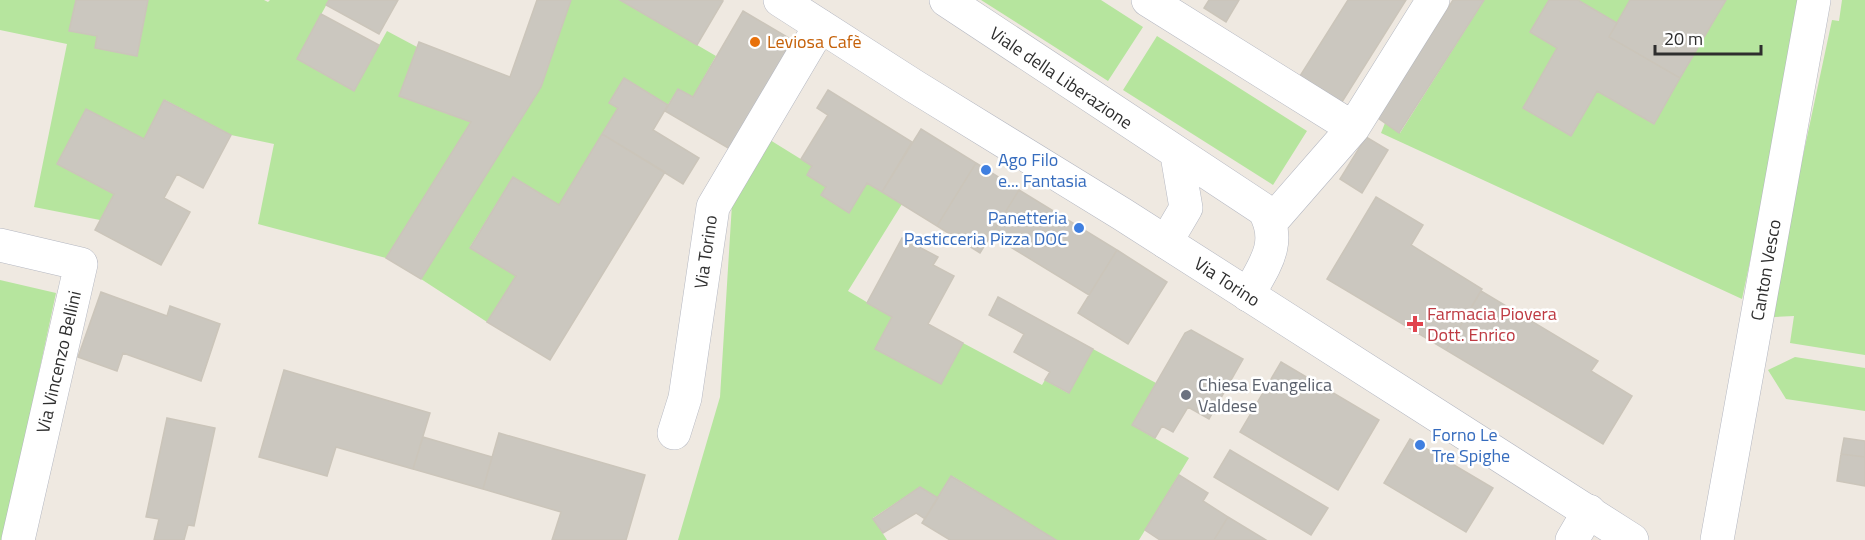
<svg xmlns="http://www.w3.org/2000/svg" width="1865" height="540" font-family="'Titillium Web',sans-serif">
	<style>
		.green { fill: #b6e59e }
		.building { fill: #cbc7bf; stroke: #cbc5ba; stroke-width: 1.5 }
		.lines { fill: none; stroke-linecap: round; stroke-linejoin: round }
		.street-casing { stroke: #b4b7c1; stroke-width: 34 }
		.secondary-casing { stroke: #b4b7c1; stroke-width: 34 }
		.street { stroke: #fff; stroke-width: 33 }
		.secondary { stroke: #fff; stroke-width: 33 }
		.food-dot { fill: #e8710a; stroke: #fff; stroke-width: 2 }
		.shop-dot { fill: #3f7fe0; stroke: #fff; stroke-width: 2 }
		.health-dot { fill: #e0444e; stroke: #fff; stroke-width: 2 }
		.worship-dot { fill: #6b7280; stroke: #fff; stroke-width: 2 }
		.labels { text-anchor: middle; stroke-width: 5; stroke-linejoin: round; paint-order: stroke }
		.food-label { font-size: 18px; fill: #c56008; stroke: #fff; text-anchor: start }
		.street-label { font-size: 18px; fill: #2e2e2e; stroke: #fff }
		.shop-label { font-size: 18px; fill: #366cbe; stroke: #fff; text-anchor: start }
		.health-label { font-size: 18px; fill: #be3a42; stroke: #fff; text-anchor: start }
		.worship-label { font-size: 18px; fill: #5b616d; stroke: #fff; text-anchor: start }
	</style>
	<rect width="100%" height="100%" fill="#efe9e1"/>
	<path class="green" d="M 0,0 L 264,0 L 268,2 L 270,0 L 329,0 L 297,59 L 354,90 L 387,31 L 417,47 L 399,96 L 471,122 L 386,258 L 258,224 L 274,144 L 231,135 L 165,100 L 144,139 L 86,109 L 57,164 L 114,194 L 100,220 L 34,207 L 67,44 L 0,30 Z
		M 571,0 L 620,0 L 716,56 L 693,97 L 678,89 L 668,105 L 624,78 L 609,103 L 618,108 L 559,205 L 513,177 L 470,247 L 516,276 L 487,322 L 421,279 L 541,87 Z
		M 981,0 L 1101,0 L 1143,27 L 1108,81 Z
		M 1484,0 L 1805,0 L 1742,299 L 1381,133 L 1385,123 L 1400,133 Z
		M 1842,0 L 1865,0 L 1865,355 L 1790,343 L 1794,316 L 1774,317 L 1791,212 L 1832,20 L 1839,21 Z
		M 1157,36 L 1307,131 L 1273,185 L 1123,90 Z
		M 770,140 L 812,166 L 807,175 L 826,187 L 821,195 L 849,212 L 867,183 L 902,204 L 848,291 L 892,317 L 875,349 L 941,384 L 963,343 L 1042,385 L 1045,380 L 1068,393 L 1093,349 L 1156,383 L 1132,425 L 1189,458 L 1139,540 L 1056,540 L 952,476 L 938,498 L 920,487 L 873,518 L 887,540 L 678,540 L 720,397 L 732,204 Z
		M 0,280 L 56,293 L 3,540 L 0,540 Z
		M 1795,357 L 1865,368 L 1865,411 L 1786,399 L 1768,370 Z"/>
	<path class="building" d="M 76,0 L 148,0 L 137,56 L 95,48 L 97,36 L 69,31 Z
		M 329,0 L 398,0 L 379,34 L 326,5 Z
		M 537,0 L 571,0 L 541,87 L 421,279 L 386,258 L 471,122 L 399,96 L 419,42 L 510,77 Z
		M 620,0 L 720,0 L 723,1 L 697,45 Z
		M 1209,0 L 1239,0 L 1226,22 L 1204,8 Z
		M 1348,0 L 1406,0 L 1342,102 L 1300,76 Z
		M 1453,0 L 1484,0 L 1399,133 L 1378,118 Z
		M 1549,0 L 1578,0 L 1617,23 L 1609,37 L 1680,78 L 1654,124 L 1597,91 L 1571,136 L 1523,108 L 1557,48 L 1530,32 Z
		M 1630,0 L 1726,0 L 1680,78 L 1609,37 Z
		M 743,11 L 799,44 L 735,152 L 665,111 L 678,89 L 693,97 Z
		M 321,14 L 379,45 L 354,91 L 297,59 Z
		M 624,78 L 668,105 L 653,130 L 699,158 L 683,184 L 602,134 L 618,108 L 609,103 Z
		M 828,90 L 912,142 L 882,192 L 867,183 L 849,213 L 821,195 L 826,187 L 807,175 L 812,166 L 801,159 L 828,115 L 817,108 Z
		M 164,100 L 231,135 L 203,188 L 177,174 L 164,198 L 190,212 L 161,265 L 95,230 L 114,194 L 57,164 L 86,109 L 144,139 Z
		M 921,129 L 976,163 L 937,226 L 882,192 Z
		M 602,134 L 665,172 L 550,360 L 487,322 L 516,276 L 470,248 L 513,177 L 559,205 Z
		M 1366,137 L 1388,150 L 1362,193 L 1340,179 Z
		M 976,163 L 1019,190 L 980,253 L 937,226 Z
		M 1019,190 L 1117,250 L 1089,295 L 991,235 Z
		M 1376,197 L 1423,225 L 1411,245 L 1482,289 L 1446,350 L 1327,279 Z
		M 902,238 L 938,257 L 933,265 L 954,276 L 928,324 L 963,343 L 941,384 L 875,349 L 892,317 L 867,303 Z
		M 1117,250 L 1167,282 L 1128,344 L 1078,313 Z
		M 1481,291 L 1598,361 L 1591,371 L 1632,396 L 1603,444 L 1446,350 Z
		M 101,292 L 167,316 L 170,306 L 220,324 L 201,381 L 123,353 L 117,371 L 78,357 Z
		M 998,297 L 1093,349 L 1069,393 L 1045,380 L 1050,372 L 1014,352 L 1024,334 L 989,315 Z
		M 1191,330 L 1243,359 L 1209,419 L 1188,407 L 1173,432 L 1162,426 L 1155,438 L 1132,425 L 1185,333 Z
		M 1281,362 L 1379,420 L 1338,490 L 1240,432 Z
		M 284,370 L 430,413 L 413,469 L 336,447 L 327,476 L 259,457 Z
		M 167,418 L 215,428 L 194,526 L 188,525 L 184,540 L 154,540 L 159,519 L 146,517 Z
		M 499,433 L 645,475 L 626,540 L 552,540 L 561,512 L 483,489 Z
		M 423,437 L 492,457 L 483,489 L 413,469 Z
		M 1844,438 L 1865,441 L 1865,457 L 1841,454 Z
		M 1410,439 L 1493,488 L 1466,532 L 1384,483 Z
		M 1230,450 L 1328,508 L 1311,535 L 1214,477 Z
		M 1841,454 L 1865,457 L 1865,486 L 1837,481 Z
		M 1179,475 L 1208,493 L 1203,501 L 1228,517 L 1214,540 L 1160,540 L 1145,530 Z
		M 951,476 L 1009,511 L 1056,540 L 950,540 L 922,523 Z
		M 920,487 L 938,498 L 925,519 L 916,513 L 883,533 L 873,519 Z
		M 1228,517 L 1266,540 L 1214,540 Z"/>
	<g class="lines">
		<g class="street-casing">
			<path id="street" d="M 946,0 L 1264,210 C 1283,243 1264,266 1248,295
				M 1148,0 L 1353,128
				M 1271,222 L 1353,128 L 1433,0
				M 1166,242 L 1186,208 L 1177,155
				M 0,245 L 81,264 L 18,540
				M 674,433 L 685,398 L 713,207 L 820,26
				M 1572,540 L 1589,511
				M 1717,540 L 1814,0"/>
		</g>
		<g class="secondary-casing">
			<path id="secondary" d="M 780,0 L 914,86 L 1122,214 L 1632,540"/>
		</g>
		<use href="#street" class="street"/>
		<use href="#secondary" class="secondary"/>
	</g>
	<circle class="food-dot" cx="755" cy="42" r="6"/>
	<g class="shop-dot">
		<circle cx="986" cy="170" r="6"/>
		<circle cx="1079" cy="228" r="6"/>
		<circle cx="1420" cy="445" r="6"/>
	</g>
	<path class="health-dot" d="M1412 315h6v6h6v6h-6v6h-6v-6h-6v-6h6z"/>
	<circle class="worship-dot" cx="1186" cy="395" r="6"/>
	<g class="labels">
		<g class="food-label">
			<text x="767" y="48">Leviosa Cafè</text>
		</g>
		<g class="street-label">
			<text transform="translate(1061 78) rotate(34)" y="6">Viale della Liberazione</text>
			<text transform="translate(706 252) rotate(-82)" y="6">Via Torino</text>
			<text transform="translate(1766 270) rotate(-80)" y="6">Canton Vesco</text>
			<text transform="translate(1227 282) rotate(33)" y="6">Via Torino</text>
			<text transform="translate(59 362) rotate(-77)" y="6">Via Vincenzo Bellini</text>
		</g>
		<g class="shop-label">
			<text x="998" y="166">Ago Filo<tspan x="998" dy="21">e... Fantasia</tspan></text>
			<text x="1067" y="224" text-anchor="end">Panetteria<tspan x="1067" dy="21">Pasticceria Pizza DOC</tspan></text>
			<text x="1432" y="441">Forno Le<tspan x="1432" dy="21">Tre Spighe</tspan></text>
		</g>
		<g class="health-label">
			<text x="1427" y="320">Farmacia Piovera<tspan x="1427" dy="21">Dott. Enrico</tspan></text>
		</g>
		<g class="worship-label">
			<text x="1198" y="391">Chiesa Evangelica<tspan x="1198" dy="21">Valdese</tspan></text>
		</g>
	</g>
	<path d="M1655 45v9h106v-9" fill="none" stroke="#2e2e2e" stroke-width="3"/>
	<text x="1664" y="45" font-size="18" fill="#2e2e2e" stroke="#ffffff" stroke-width="4.5" paint-order="stroke">20 m</text>
</svg>
